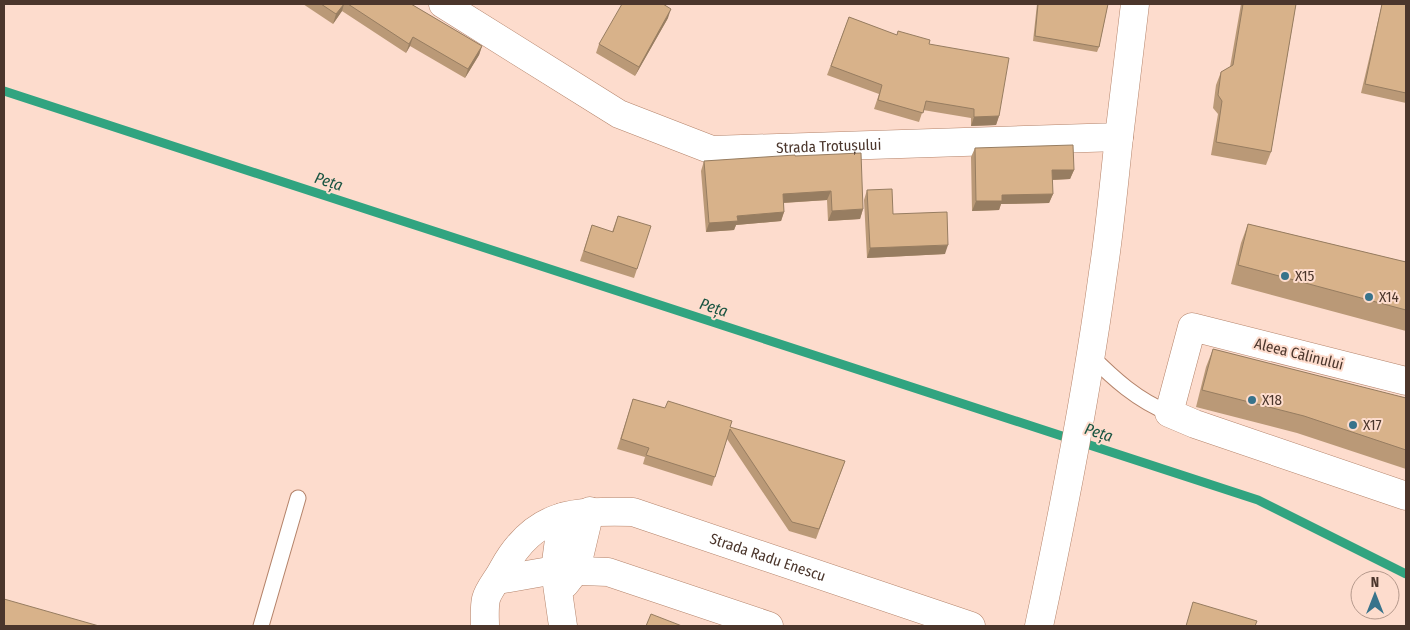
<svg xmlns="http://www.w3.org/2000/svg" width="1410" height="630" font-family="'Fira Sans Condensed',sans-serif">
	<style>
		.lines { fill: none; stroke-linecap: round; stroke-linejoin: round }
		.stream { stroke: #31a480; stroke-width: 9 }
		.service-casing { stroke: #b4836a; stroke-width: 17 }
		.minor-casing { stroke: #b4836a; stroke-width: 29 }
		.service { stroke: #fff; stroke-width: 15 }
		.minor { stroke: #fff; stroke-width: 28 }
		.wall { fill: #ba9977 }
		.shaded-wall { fill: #977d61 }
		.building { fill: #d8b28a; stroke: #977d61 }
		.poi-dot { fill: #38738b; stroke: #fddccd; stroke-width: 2 }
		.labels { text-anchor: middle; stroke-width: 4; stroke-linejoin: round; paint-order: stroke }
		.street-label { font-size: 15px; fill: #4b362c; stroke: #fddccd }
		.poi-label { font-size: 15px; fill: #4b362c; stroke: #fddccd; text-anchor: start }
		.water-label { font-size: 16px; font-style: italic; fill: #185441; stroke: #fddccd }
	</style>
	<rect width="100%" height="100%" fill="#fddccd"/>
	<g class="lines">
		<path class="stream" d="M 4,91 L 1258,500 L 1406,574"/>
		<g class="service-casing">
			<path id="service" d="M 1090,355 C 1114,379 1137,400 1169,413
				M 261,626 L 298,498"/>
		</g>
		<g class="minor-casing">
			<g id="minor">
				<path id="s1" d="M 443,4 L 619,114 L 712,150 L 1119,137 L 1135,4"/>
				<path d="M 1406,381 L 1192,327 L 1169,413 L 1195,424 L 1406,496"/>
				<path d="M 562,517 L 555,570 L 563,626"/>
				<path d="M 498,580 L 555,570 L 608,572 L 769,626"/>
				<path d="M 565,584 L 576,570 L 590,511"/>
				<path id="s2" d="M 485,626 C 485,618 484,608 486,599 C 488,590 498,579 503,569 C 535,511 574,511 633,512 L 971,626"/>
				<path d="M 1039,626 C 1064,509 1087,391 1103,273 C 1110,228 1114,182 1119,137"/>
			</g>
		</g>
		<use href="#service" class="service"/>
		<use href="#minor" class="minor"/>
	</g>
	<path class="wall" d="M 303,4 L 411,4 L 482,46 L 479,55 L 465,78 L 410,46 L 406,53 L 342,11 L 333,24 Z
		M 1037,4 L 1108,4 L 1099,47 L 1097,52 L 1033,41 Z
		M 1241,4 L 1296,4 L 1271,152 L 1266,165 L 1211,155 L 1218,114 L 1213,108 L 1216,85 L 1221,72 L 1230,67 Z
		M 1382,4 L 1406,4 L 1406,103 L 1361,93 Z
		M 849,17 L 896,35 L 929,44 L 999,116 L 996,125 L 971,126 L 971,118 L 923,110 L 919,122 L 874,109 L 879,94 L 827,75 Z
		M 668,18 L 635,76 L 596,53 L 599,44 Z
		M 975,148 L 1074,170 L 1070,179 L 1052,180 L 1053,194 L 1049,203 L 1001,204 L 999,210 L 972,211 L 971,157 Z
		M 795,156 L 863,209 L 860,219 L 828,221 L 827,200 L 784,203 L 784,212 L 781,221 L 736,225 L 734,230 L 706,232 L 701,171 L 704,161 Z
		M 867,190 L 893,214 L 945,254 L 867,258 L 864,200 Z
		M 618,216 L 637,269 L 634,278 L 580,261 L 592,225 L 612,232 Z
		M 1248,224 L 1406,262 L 1406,331 L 1231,284 L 1241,243 Z
		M 1213,349 L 1406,398 L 1406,469 L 1297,433 L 1196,407 L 1206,367 Z
		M 633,399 L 845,461 L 816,539 L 789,531 L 727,439 L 712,486 L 643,464 L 645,457 L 617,449 Z"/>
	<path class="shaded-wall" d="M 344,4 L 342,11 L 333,24 L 336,14 Z
		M 671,9 L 668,18 L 635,76 L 639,67 Z
		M 413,37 L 410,46 L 406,53 L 409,44 Z
		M 482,46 L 479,55 L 465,78 L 468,69 Z
		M 999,116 L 996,125 L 971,126 L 974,117 Z
		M 1052,170 L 1074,170 L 1070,179 L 1049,180 Z
		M 831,191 L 827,200 L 780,203 L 783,194 Z
		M 1053,194 L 1049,203 L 1001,204 L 999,210 L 972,211 L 976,201 L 1002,195 Z
		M 863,209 L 860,219 L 828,221 L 832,211 Z
		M 784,212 L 781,221 L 736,225 L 734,230 L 706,232 L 709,223 L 737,216 Z
		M 948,245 L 945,254 L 867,258 L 870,248 Z"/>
	<path class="building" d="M 321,4 L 344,4 L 336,14 Z
		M 348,4 L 411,4 L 482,46 L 468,69 L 413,37 L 409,44 Z
		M 622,4 L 663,4 L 671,9 L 639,67 L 599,44 Z
		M 1038,4 L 1108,4 L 1099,47 L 1035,36 Z
		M 1243,4 L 1296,4 L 1271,152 L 1216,142 L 1222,101 L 1218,95 L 1221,72 L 1233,65 Z
		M 1382,4 L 1406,4 L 1406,93 L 1365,84 Z
		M 849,17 L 897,35 L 898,31 L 930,40 L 929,44 L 1009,58 L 999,116 L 974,117 L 974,109 L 926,101 L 923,113 L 878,100 L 882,85 L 831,66 Z
		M 1073,145 L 1074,170 L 1052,170 L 1053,194 L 1002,195 L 1002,201 L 976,201 L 975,148 Z
		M 861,153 L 863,209 L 832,211 L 831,191 L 783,194 L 784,212 L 737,216 L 738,221 L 709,223 L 704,161 L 795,155 L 795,156 Z
		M 892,189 L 893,214 L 947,212 L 948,245 L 870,248 L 867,190 Z
		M 618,216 L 651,226 L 637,269 L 584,251 L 592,225 L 613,232 Z
		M 1248,224 L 1406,262 L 1406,310 L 1238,265 Z
		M 1213,349 L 1406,398 L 1406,450 L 1304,416 L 1202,390 Z
		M 633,399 L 665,408 L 668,401 L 732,421 L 730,427 L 845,461 L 819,529 L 792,522 L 730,429 L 715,477 L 646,455 L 649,448 L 621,439 Z
		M 4,599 L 99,626 L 4,626 Z
		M 1193,602 L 1257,621 L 1255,626 L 1186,626 Z
		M 651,614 L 682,626 L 646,626 Z"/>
	<g class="poi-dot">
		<circle cx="1285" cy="276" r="5"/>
		<circle cx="1369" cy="297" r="5"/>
		<circle cx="1252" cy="400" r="5"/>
		<circle cx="1353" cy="425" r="5"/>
	</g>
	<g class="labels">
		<g class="street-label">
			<text dy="5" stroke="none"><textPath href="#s1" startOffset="424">Strada Trotușului</textPath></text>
			<text transform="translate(1299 354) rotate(14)" y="5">Aleea Călinului</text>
			<text dy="5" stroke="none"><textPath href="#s2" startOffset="356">Strada Radu Enescu</textPath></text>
		</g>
		<g class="poi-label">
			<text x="1295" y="281">X15</text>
			<text x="1379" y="302">X14</text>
			<text x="1262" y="405">X18</text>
			<text x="1363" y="430">X17</text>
		</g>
		<g class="water-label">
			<text transform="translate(329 181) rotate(18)" y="6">Peța</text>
			<text transform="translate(714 307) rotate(18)" y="6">Peța</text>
			<text transform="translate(1099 432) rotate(18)" y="6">Peța</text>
		</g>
	</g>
	<rect width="1410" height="630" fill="none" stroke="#4b362c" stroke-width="10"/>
	<g transform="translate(1375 595)"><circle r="24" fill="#fddccd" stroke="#b69a8d"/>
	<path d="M0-4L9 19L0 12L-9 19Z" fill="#38738b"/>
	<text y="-8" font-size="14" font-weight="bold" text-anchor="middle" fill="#4b362c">N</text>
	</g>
</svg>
